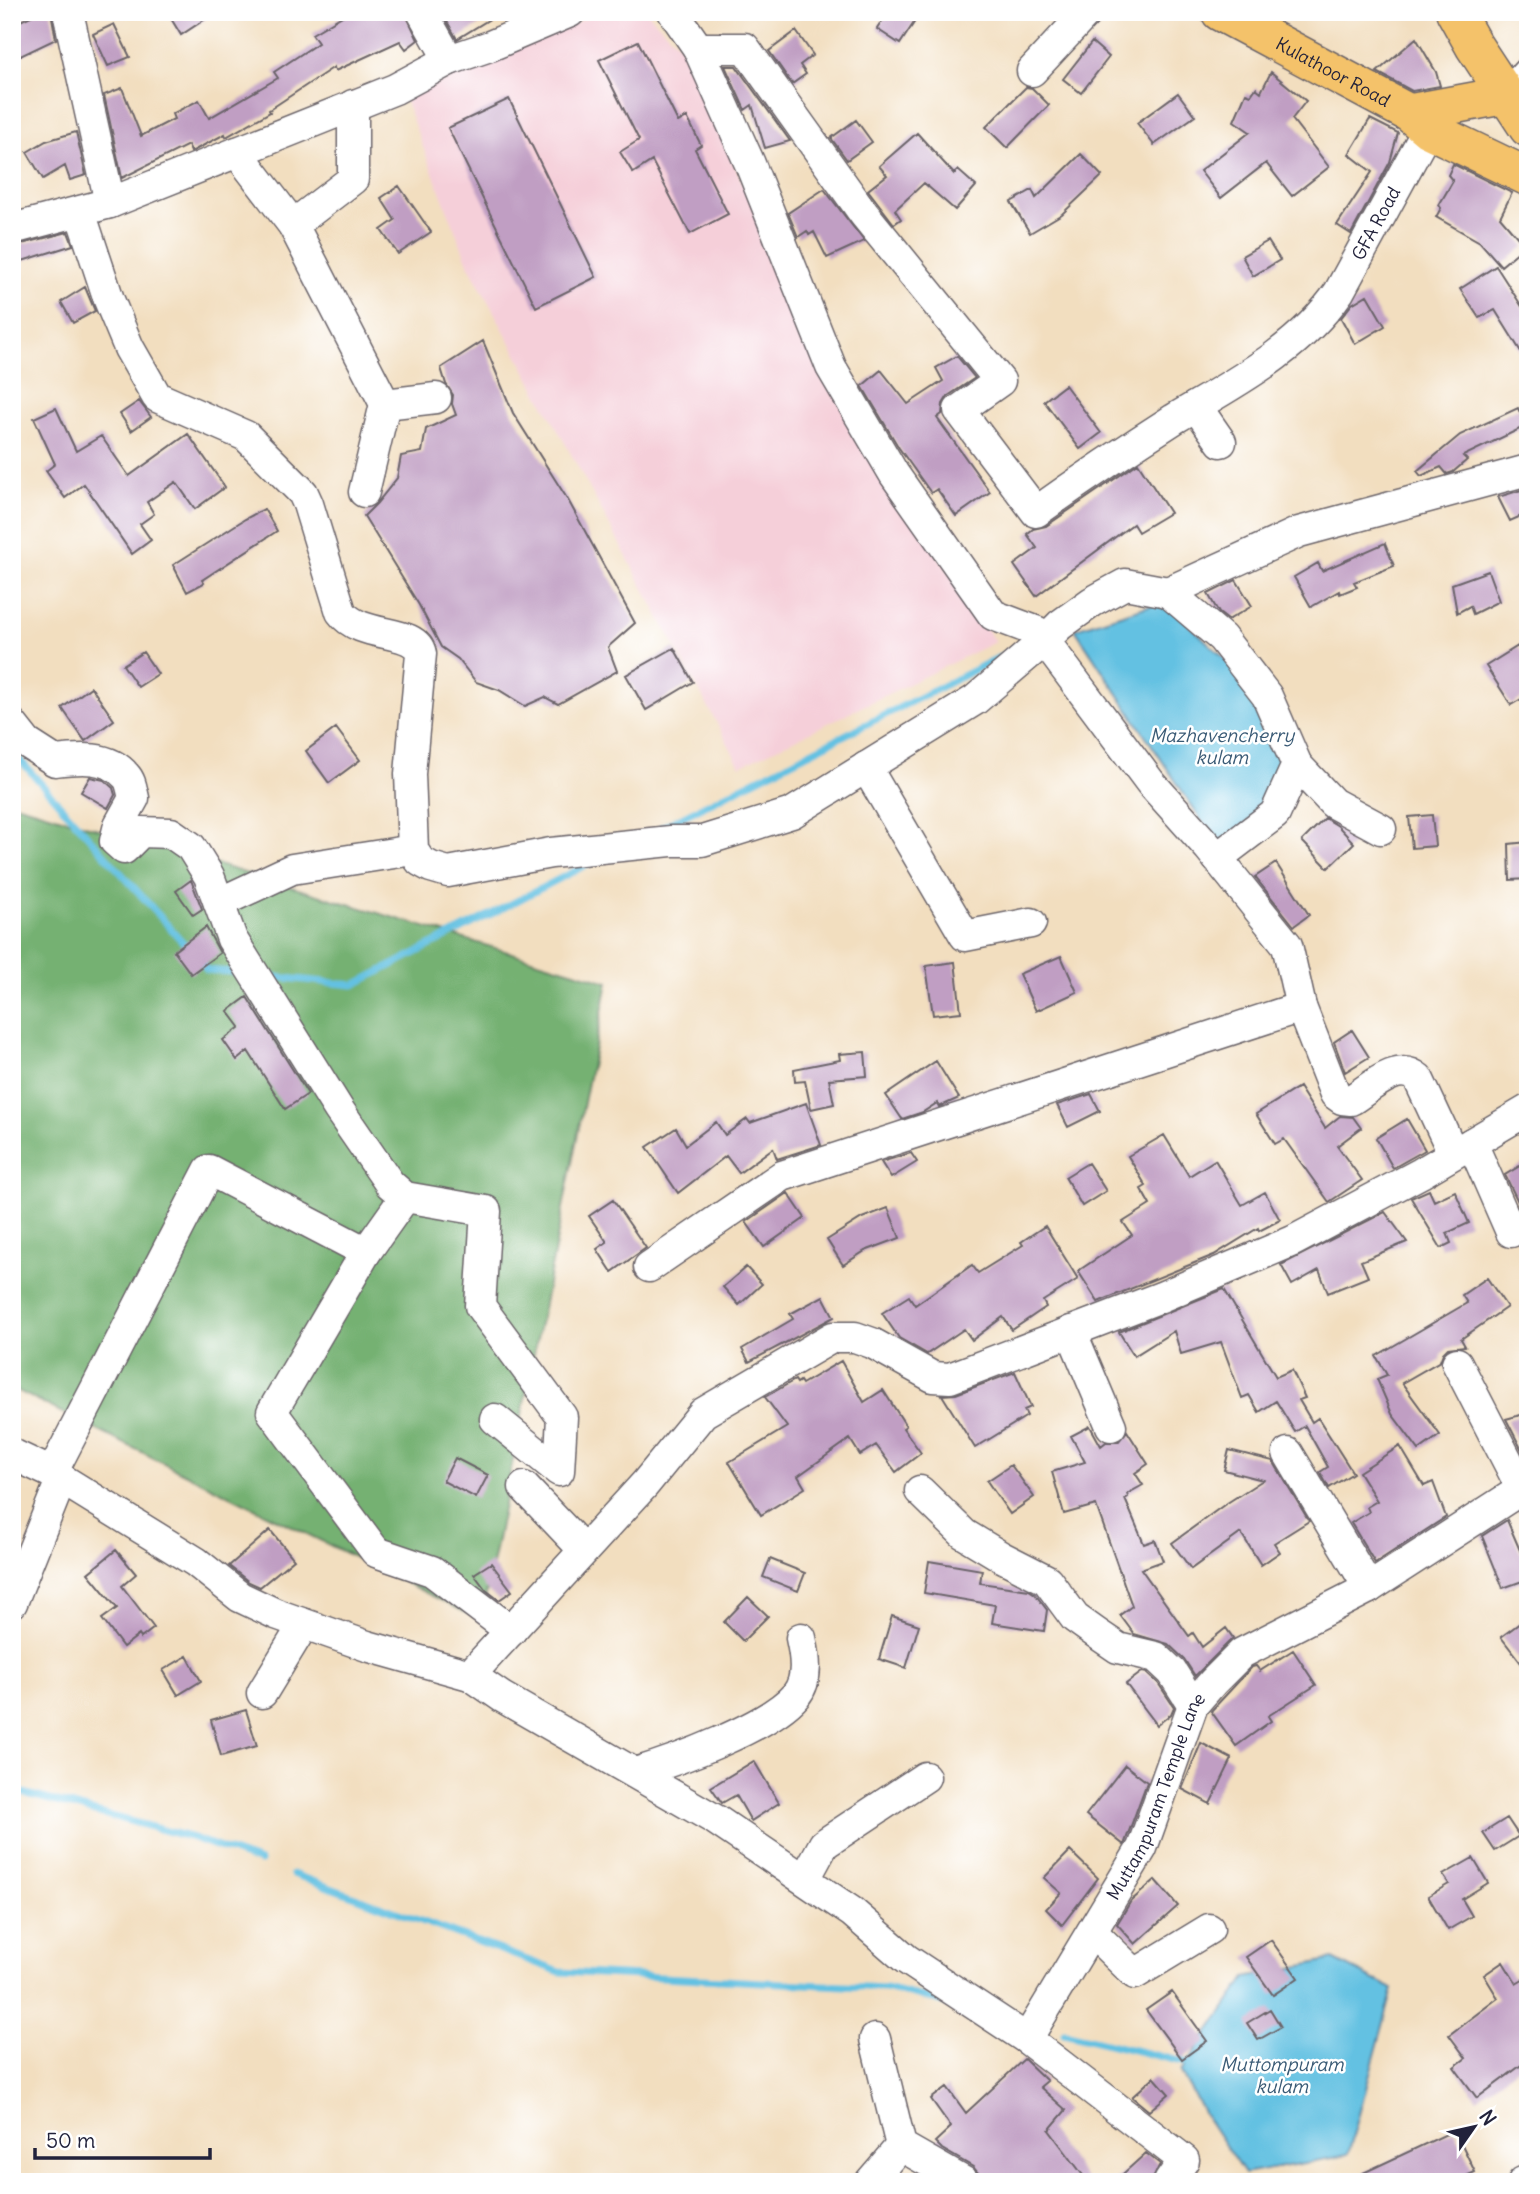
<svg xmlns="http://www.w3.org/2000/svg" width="1540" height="2194" font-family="Delius,sans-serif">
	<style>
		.built { fill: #f5cfd9 }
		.forest { fill: #74b172; stroke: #4b6a56; stroke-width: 2 }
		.water { fill: #64c1e2; stroke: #43728e; stroke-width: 2 }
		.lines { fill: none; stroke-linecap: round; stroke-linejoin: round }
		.stream { stroke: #64c1e2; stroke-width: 7 }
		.building { fill: #c09ec3 }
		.minor-casing { stroke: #6b6469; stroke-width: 33 }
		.major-casing { stroke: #6b6469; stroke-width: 40 }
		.minor { stroke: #fff; stroke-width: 30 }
		.major { stroke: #f4c26a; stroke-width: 37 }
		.labels { text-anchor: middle; stroke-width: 5; stroke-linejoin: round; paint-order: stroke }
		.street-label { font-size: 18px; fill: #22223b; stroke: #fff }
		.water-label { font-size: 19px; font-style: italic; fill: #395a75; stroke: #fff }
	</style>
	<rect width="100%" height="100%" fill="#fff"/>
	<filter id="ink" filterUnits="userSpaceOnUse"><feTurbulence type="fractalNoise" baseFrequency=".0143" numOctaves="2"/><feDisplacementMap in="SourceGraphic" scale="14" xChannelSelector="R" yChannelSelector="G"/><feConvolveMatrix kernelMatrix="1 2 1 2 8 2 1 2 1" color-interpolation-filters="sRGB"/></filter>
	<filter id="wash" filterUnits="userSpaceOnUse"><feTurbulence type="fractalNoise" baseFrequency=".00686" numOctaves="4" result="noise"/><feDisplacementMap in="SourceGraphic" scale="28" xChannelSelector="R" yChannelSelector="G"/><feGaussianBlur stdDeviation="1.57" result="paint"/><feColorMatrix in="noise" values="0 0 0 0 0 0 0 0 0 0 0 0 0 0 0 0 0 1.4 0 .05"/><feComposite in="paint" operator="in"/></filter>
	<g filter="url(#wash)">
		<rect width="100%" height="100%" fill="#f2debf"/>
		<path class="built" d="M 600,12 L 647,12 L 681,47 L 851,422 L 995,642 L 740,766 L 469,266 L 404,98 Z"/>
		<path class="forest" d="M 12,803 L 608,982 L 481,1620 L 12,1388 Z"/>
		<path class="water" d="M 1164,601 L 1242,675 L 1290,780 L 1221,850 L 1075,629 Z
			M 1333,1959 L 1393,1989 L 1348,2155 L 1244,2174 L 1203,2112 L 1181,2072 L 1246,1978 Z"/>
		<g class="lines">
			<path class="stream" d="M 12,751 L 189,949
				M 662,827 L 1014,650
				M 199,960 L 207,970 L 242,973
				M 265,976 L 354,985 L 588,864
				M 12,1790 L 193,1838 L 260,1862
				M 293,1874 L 560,1972 L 885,1988 L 954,2005
				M 1064,2033 L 1195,2065"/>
		</g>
		<g id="blocks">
			<path class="building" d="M 39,12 L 51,12 L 56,39 L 12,60 L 12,25 Z
				M 167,12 L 216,12 L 181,35 Z
				M 349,12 L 405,12 L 418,40 L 406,49 L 400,41 L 335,71 L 334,67 L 269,110 L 270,112 L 226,137 L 225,134 L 191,152 L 188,145 L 122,178 L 104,95 L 122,88 L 141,136 L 174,119 L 172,114 L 199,100 L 209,118 L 278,78 L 274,72 L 318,43 L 312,34 Z
				M 450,12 L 501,12 L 457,39 L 444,16 Z
				M 888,12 L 921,12 L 900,44 L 877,29 Z
				M 114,24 L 130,57 L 108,66 L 93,34 Z
				M 796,31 L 813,55 L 800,65 L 806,74 L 792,84 L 769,51 Z
				M 1416,38 L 1436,72 L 1440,86 L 1412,91 L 1377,72 Z
				M 638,41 L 678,122 L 687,117 L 701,145 L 695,149 L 728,214 L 690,234 L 652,161 L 633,173 L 620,152 L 639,140 L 599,60 Z
				M 1092,42 L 1109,57 L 1081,93 L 1063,79 Z
				M 725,66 L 736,66 L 790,141 L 765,148 L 752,105 L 745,110 Z
				M 1271,72 L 1306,101 L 1292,119 L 1329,167 L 1292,196 L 1266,163 L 1221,198 L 1200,171 L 1250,132 L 1234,121 L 1246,93 L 1251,95 L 1256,88 L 1261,92 Z
				M 1026,87 L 1032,88 L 1049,105 L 1007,148 L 986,127 Z
				M 1178,93 L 1195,116 L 1154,145 L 1137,123 Z
				M 509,99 L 596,277 L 536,307 L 448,128 Z
				M 1370,119 L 1398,133 L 1390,162 L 1351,234 L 1337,225 L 1372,172 L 1349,154 Z
				M 856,120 L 872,142 L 847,160 L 831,138 Z
				M 76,132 L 86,175 L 70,180 L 65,166 L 43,179 L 27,152 L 46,141 Z
				M 917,133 L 954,174 L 958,170 L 976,186 L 955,210 L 924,183 L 895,210 L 901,219 L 894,224 L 868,190 L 887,175 L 879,166 Z
				M 1081,154 L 1102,176 L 1062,214 L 1030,233 L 1011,202 L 1032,190 L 1036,198 Z
				M 1453,164 L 1512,193 L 1500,217 L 1525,246 L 1501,266 L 1480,242 L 1436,217 L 1441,208 L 1439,205 L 1453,181 L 1448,175 Z
				M 399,186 L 431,232 L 398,254 L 381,230 L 395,220 L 381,198 Z
				M 824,189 L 864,241 L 827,258 L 814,232 L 809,235 L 807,231 L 798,237 L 788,213 Z
				M 68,232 L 73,245 L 19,262 L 14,246 Z
				M 1268,241 L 1280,260 L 1253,276 L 1242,256 Z
				M 1496,266 L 1528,316 L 1528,363 L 1495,310 L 1479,318 L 1460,289 Z
				M 85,287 L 95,311 L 73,323 L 61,302 Z
				M 1367,295 L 1385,326 L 1355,344 L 1341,318 L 1352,304 Z
				M 483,341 L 513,413 L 568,500 L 635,623 L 608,647 L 617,671 L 558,704 L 545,697 L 525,706 L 499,690 L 476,682 L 458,659 L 441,647 L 419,605 L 364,516 L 377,503 L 397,478 L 401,456 L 422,452 L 426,429 L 456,415 L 452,404 L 453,395 L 446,384 L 441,368 Z
				M 957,356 L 975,378 L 948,396 L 943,404 L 942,414 L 937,418 L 990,492 L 956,516 L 937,489 L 931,493 L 899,448 L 862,386 L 881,370 L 908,404 L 943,381 L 936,368 Z
				M 1065,385 L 1101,433 L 1080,449 L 1044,401 Z
				M 139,401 L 151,417 L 131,431 L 120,414 Z
				M 56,408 L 76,451 L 101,436 L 129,476 L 188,434 L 225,487 L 195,509 L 176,482 L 147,502 L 154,514 L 140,524 L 151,540 L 132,554 L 84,484 L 65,498 L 46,471 L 55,464 L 34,418 Z
				M 1518,408 L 1526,426 L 1463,456 L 1467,460 L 1453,472 L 1447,474 L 1441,467 L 1421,476 L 1417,471 L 1460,435 Z
				M 1138,463 L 1170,513 L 1138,532 L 1133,524 L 1036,596 L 1014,565 L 1037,548 L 1027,534 L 1033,529 L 1046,526 Z
				M 1528,488 L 1528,513 L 1510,521 L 1498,497 Z
				M 264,509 L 277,531 L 202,580 L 204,583 L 187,592 L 173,565 L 245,519 Z
				M 1385,543 L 1394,566 L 1354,582 L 1357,587 L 1340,594 L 1339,591 L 1311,607 L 1294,577 L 1318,563 L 1322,571 Z
				M 1488,571 L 1499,601 L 1473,614 L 1470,606 L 1457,613 L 1452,584 Z
				M 1236,580 L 1252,606 L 1228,620 L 1219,613 L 1208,594 Z
				M 1518,646 L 1528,662 L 1528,695 L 1511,705 L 1486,666 Z
				M 674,648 L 693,682 L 646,710 L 626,675 Z
				M 143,652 L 158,674 L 138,687 L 123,665 Z
				M 91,687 L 114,720 L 85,741 L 62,708 Z
				M 336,728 L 360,760 L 329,783 L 306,751 Z
				M 90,777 L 104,780 L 113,788 L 115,795 L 108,808 L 81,792 Z
				M 1432,815 L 1435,846 L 1412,848 L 1409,817 Z
				M 1325,818 L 1338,826 L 1354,843 L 1328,868 L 1302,841 Z
				M 1528,842 L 1528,879 L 1510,880 L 1509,844 Z
				M 1276,863 L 1309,915 L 1294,926 L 1255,877 Z
				M 191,880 L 202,909 L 193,915 L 176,891 Z
				M 206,927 L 220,953 L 191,974 L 174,951 Z
				M 1061,956 L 1077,992 L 1036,1011 L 1019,974 Z
				M 955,962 L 961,1012 L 933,1015 L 926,966 Z
				M 247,997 L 308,1094 L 285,1109 L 248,1051 L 237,1060 L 223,1040 L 240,1027 L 228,1011 Z
				M 1352,1030 L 1369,1057 L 1345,1072 L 1334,1042 Z
				M 865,1052 L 867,1076 L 829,1079 L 834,1104 L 811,1109 L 805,1081 L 795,1082 L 794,1069 L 840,1060 L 839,1054 Z
				M 936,1061 L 959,1098 L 939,1107 L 937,1103 L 923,1112 L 902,1119 L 886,1095 Z
				M 1299,1087 L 1325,1128 L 1340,1116 L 1353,1117 L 1361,1128 L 1337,1146 L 1362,1180 L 1329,1202 L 1284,1139 L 1275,1144 L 1256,1114 Z
				M 1091,1094 L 1100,1111 L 1068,1127 L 1057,1105 Z
				M 806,1103 L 821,1145 L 777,1159 L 773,1148 L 739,1173 L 726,1156 L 678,1193 L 647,1147 L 676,1128 L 686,1145 L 716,1122 L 725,1135 L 747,1119 L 750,1123 Z
				M 1407,1119 L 1425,1150 L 1393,1168 L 1376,1138 Z
				M 1164,1135 L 1189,1176 L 1215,1160 L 1242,1205 L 1265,1192 L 1280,1220 L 1259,1231 L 1258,1228 L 1214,1255 L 1098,1302 L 1078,1271 L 1132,1235 L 1123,1222 L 1150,1205 L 1141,1189 L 1146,1186 L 1128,1156 Z
				M 911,1153 L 917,1162 L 891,1178 L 881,1162 Z
				M 1528,1161 L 1528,1222 L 1505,1175 Z
				M 1088,1163 L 1106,1191 L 1082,1206 L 1065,1177 Z
				M 1429,1190 L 1434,1201 L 1455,1191 L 1469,1223 L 1447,1233 L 1451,1243 L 1441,1248 L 1411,1198 Z
				M 788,1193 L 805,1218 L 764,1247 L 746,1222 Z
				M 613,1200 L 646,1248 L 612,1272 L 597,1249 L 607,1242 L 589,1216 Z
				M 888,1208 L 900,1238 L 865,1251 L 843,1265 L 827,1240 L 862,1218 Z
				M 1385,1212 L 1407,1242 L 1361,1261 L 1368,1277 L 1328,1293 L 1319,1270 L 1292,1285 L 1281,1265 Z
				M 1045,1226 L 1078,1279 L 1043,1301 L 1046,1307 L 1012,1330 L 1003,1317 L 972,1340 L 964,1329 L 927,1354 L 899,1338 L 882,1313 L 909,1296 L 915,1305 L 972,1265 L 978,1273 L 1023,1245 L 1021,1242 Z
				M 746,1267 L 762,1284 L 739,1305 L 723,1287 Z
				M 1487,1278 L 1507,1307 L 1461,1339 L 1465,1346 L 1448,1348 L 1443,1353 L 1440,1361 L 1402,1383 L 1440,1435 L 1419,1450 L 1392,1414 L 1377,1379 L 1387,1375 L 1376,1356 L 1467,1303 L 1462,1295 Z
				M 1224,1289 L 1276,1377 L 1292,1370 L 1305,1398 L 1299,1400 L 1312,1422 L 1318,1418 L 1353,1473 L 1329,1488 L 1320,1472 L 1328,1467 L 1305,1426 L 1295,1432 L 1276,1401 L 1259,1412 L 1249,1395 L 1242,1398 L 1221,1342 L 1181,1354 L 1174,1331 L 1134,1356 L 1119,1332 Z
				M 823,1296 L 834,1317 L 749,1362 L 742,1349 L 793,1319 L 790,1314 Z
				M 841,1361 L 864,1402 L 883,1390 L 906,1426 L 903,1428 L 921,1453 L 896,1472 L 876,1445 L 860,1455 L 850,1439 L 798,1476 L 805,1488 L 761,1515 L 729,1462 L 787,1427 L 765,1397 L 795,1380 L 797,1383 L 800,1381 L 802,1384 Z
				M 1015,1372 L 1031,1407 L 1024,1410 L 1027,1416 L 975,1448 L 942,1395 L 956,1394 Z
				M 1528,1413 L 1528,1462 L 1506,1419 Z
				M 1090,1426 L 1101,1446 L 1106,1442 L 1118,1442 L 1127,1431 L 1148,1464 L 1135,1473 L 1143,1485 L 1127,1494 L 1128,1497 L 1125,1499 L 1144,1544 L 1155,1540 L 1163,1561 L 1141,1569 L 1189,1636 L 1193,1633 L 1202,1647 L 1226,1628 L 1233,1638 L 1195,1676 L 1184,1659 L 1168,1644 L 1134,1634 L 1120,1615 L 1132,1606 L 1096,1505 L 1064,1514 L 1052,1472 L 1085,1462 L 1071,1436 Z
				M 1400,1446 L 1424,1486 L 1433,1482 L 1446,1517 L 1375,1563 L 1351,1523 L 1369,1512 L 1367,1507 L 1377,1501 L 1359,1472 Z
				M 1229,1450 L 1273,1461 L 1309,1521 L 1274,1543 L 1280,1552 L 1261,1565 L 1241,1533 L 1191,1569 L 1172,1543 L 1224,1505 L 1263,1480 L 1224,1470 Z
				M 455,1458 L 488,1475 L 476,1498 L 443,1481 Z
				M 1011,1465 L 1034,1497 L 1010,1514 L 987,1481 Z
				M 1507,1520 L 1528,1569 L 1528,1579 L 1503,1588 L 1482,1536 Z
				M 270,1530 L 294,1559 L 260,1587 L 249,1582 L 229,1566 Z
				M 116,1550 L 136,1574 L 122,1586 L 154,1628 L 141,1638 L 139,1635 L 123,1647 L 102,1619 L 117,1608 L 88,1573 Z
				M 770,1559 L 805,1573 L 798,1591 L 763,1577 Z
				M 929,1561 L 982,1570 L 980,1583 L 1029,1590 L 1035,1594 L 1047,1610 L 1044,1631 L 992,1623 L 995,1605 L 924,1593 Z
				M 491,1563 L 512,1591 L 499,1600 L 486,1590 L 474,1574 Z
				M 748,1597 L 768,1616 L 743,1641 L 724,1622 Z
				M 892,1616 L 919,1625 L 906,1668 L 879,1659 Z
				M 1528,1617 L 1528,1672 L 1501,1637 Z
				M 1293,1650 L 1316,1685 L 1268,1716 L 1271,1721 L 1236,1746 L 1211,1711 L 1252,1667 L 1256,1666 L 1260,1671 Z
				M 187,1656 L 201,1681 L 178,1695 L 163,1670 Z
				M 1142,1672 L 1147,1673 L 1158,1683 L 1174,1707 L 1171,1714 L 1157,1725 L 1126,1684 Z
				M 246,1710 L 257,1746 L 221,1756 L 211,1720 Z
				M 1201,1743 L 1232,1759 L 1210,1804 L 1182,1789 Z
				M 754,1761 L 779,1803 L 751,1821 L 736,1795 L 722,1803 L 711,1787 Z
				M 1125,1765 L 1147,1782 L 1124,1845 L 1086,1815 Z
				M 1507,1818 L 1519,1836 L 1495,1851 L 1483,1833 Z
				M 1070,1851 L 1098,1878 L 1062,1925 L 1046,1909 L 1061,1893 L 1044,1878 Z
				M 1473,1858 L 1488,1883 L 1462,1899 L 1472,1916 L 1448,1930 L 1428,1896 L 1449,1884 L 1443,1875 Z
				M 1155,1880 L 1178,1906 L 1135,1944 L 1117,1924 L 1131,1901 Z
				M 1271,1940 L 1298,1978 L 1273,1995 L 1246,1957 Z
				M 1503,1962 L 1516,1983 L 1528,1976 L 1528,2060 L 1477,2098 L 1454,2067 L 1466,2058 L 1449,2035 L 1498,1998 L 1484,1975 Z
				M 1172,1992 L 1207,2041 L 1182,2059 L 1146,2010 Z
				M 1270,2009 L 1281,2027 L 1258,2040 L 1247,2023 Z
				M 1024,2059 L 1047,2081 L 1040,2087 L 1066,2110 L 1049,2130 L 1088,2182 L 981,2182 L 979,2174 L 973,2167 L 942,2149 L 935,2142 L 951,2127 L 931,2099 L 947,2087 L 966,2113 Z
				M 1154,2077 L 1169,2094 L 1149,2111 L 1132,2097 Z
				M 1455,2130 L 1475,2172 L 1453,2182 L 1344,2182 Z
				M 1146,2153 L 1160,2164 L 1152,2181 L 1114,2182 Z"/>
		</g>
	</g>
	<g filter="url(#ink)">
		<use href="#blocks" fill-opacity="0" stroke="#6b6469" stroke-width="2"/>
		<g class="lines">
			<g class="minor-casing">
				<g id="minor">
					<path d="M 68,12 L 110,203"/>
					<path d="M 422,12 L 449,60"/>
					<path d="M 673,12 L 698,48 L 750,164 L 831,367 L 894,474 L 993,615 L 1038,632 L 1150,782 L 1209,848 L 1287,945 L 1301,1007 L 1335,1094 L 1342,1099 L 1351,1100 C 1369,1089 1398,1060 1418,1078 L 1453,1153"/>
					<path id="s1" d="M 698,48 L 745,48 L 864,214 L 1000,381 L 959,410 L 1036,512 C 1081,480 1127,449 1174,419 C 1234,383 1298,351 1339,292 L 1428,129"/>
					<path d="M 1032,71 L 1087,12"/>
					<path d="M 1507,95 L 1528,72"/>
					<path d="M 237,152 L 293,225 L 385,404 L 364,492"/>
					<path d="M 80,212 L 109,300 L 129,348 L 157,397 L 246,436 L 303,493 L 308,504 L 341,612 C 361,640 416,627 421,654 L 410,774 L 413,850 L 420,861 L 431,867 L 448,872 L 551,853 L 671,841 L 702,841 L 792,813 L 975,700 L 1044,641 L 1060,625 L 1092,602 L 1125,584 L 1168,592 L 1222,638 L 1267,696 L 1297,765 L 1275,814 L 1217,858"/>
					<path d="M 293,225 L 353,179 L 353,105"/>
					<path d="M 12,229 L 110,203 L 395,89 L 449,60 L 490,46 L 570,12"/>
					<path d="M 385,404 L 436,398"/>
					<path d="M 1196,406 L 1221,442"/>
					<path d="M 1168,592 L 1299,532 L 1528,470"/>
					<path d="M 12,724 L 27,743 L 55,761 C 79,758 109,755 126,776 C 131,781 132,791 134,798 L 119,825 L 115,841 L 124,849 L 141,832 L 171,833 L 191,847 L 209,876 L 232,939 L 339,1110 L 390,1184 L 405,1197 L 486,1211 L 480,1306 L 562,1417 L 559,1471 L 495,1419"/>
					<path d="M 1297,765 L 1333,803 L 1381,829"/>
					<path d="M 866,767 L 965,936 L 1031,923"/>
					<path d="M 219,903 L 292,869 L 413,850"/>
					<path d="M 1472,1143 L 1511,1232"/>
					<path d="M 405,1197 L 366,1252 L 272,1412 L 376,1552 L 432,1571 L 511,1631"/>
					<path d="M 649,1267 L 782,1176 L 1301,1007"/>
					<path d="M 1071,1331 L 1111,1426"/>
					<path d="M 1457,1363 L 1522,1489"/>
					<path d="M 1288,1453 L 1369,1588"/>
					<path d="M 12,1454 L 52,1473 L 196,1562 L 240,1597 L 276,1614 L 367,1646 L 470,1675 L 502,1697 L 716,1820 L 852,1912 L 906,1959 L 1027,2039 L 1184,2160 L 1169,2182"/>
					<path d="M 52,1473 L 209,1170 L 366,1252"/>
					<path d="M 524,1487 L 584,1550"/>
					<path d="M 920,1491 L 964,1534 L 1002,1557 L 1047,1580 L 1075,1618 L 1096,1633 L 1118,1648 L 1156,1657 L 1172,1672 L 1193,1705"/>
					<path d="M 12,1603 L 61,1480"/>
					<path d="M 470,1675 L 645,1484 L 703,1413 L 833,1337 L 855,1337 L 872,1343 L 933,1377 L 950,1378 L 1161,1297 L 1293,1241 L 1421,1173 L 1528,1110"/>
					<path d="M 262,1693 L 304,1624"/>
					<path d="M 635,1773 C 675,1761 769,1727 796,1695 C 809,1679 805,1656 801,1638"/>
					<path d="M 805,1879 L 824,1844 L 925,1777"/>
					<path d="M 1092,1932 L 1135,1974 L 1209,1929"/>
					<path d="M 875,2039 L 901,2146 L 964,2182"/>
					<path id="s2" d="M 1027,2039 L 1142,1848 L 1193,1705 L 1213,1682 L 1242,1653 L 1369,1588 L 1522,1489 L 1528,1488"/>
					<path d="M 870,2182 L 901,2146"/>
					<path d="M 1523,2182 L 1528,2180"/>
				</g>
			</g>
			<g class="major-casing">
				<g id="major">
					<path id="s3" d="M 1220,12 L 1409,113 L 1428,129 L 1528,177"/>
					<path d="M 1455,12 L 1474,46 L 1528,128"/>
					<path d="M 1409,113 L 1507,95"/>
				</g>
			</g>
			<use href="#minor" class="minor"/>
			<use href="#major" class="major"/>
		</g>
	</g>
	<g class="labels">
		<g class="street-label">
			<text dy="6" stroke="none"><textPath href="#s3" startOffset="128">Kulathoor Road</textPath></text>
			<text dy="6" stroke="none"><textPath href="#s1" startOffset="1099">GFA Road</textPath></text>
			<text dy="6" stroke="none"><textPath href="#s2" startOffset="276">Muttampuram Temple Lane</textPath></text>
		</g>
		<g class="water-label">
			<text x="1222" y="742">Mazhavencherry<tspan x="1222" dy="22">kulam</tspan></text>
			<text x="1282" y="2071">Muttompuram<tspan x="1282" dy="22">kulam</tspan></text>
		</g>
	</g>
	<rect width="1540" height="2194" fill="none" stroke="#fff" stroke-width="42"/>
	<g transform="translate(1474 2127) rotate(56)" stroke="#ffffff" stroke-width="5" paint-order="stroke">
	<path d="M0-5L12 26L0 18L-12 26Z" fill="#22223b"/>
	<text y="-10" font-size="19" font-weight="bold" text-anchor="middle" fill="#22223b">N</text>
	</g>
	<path d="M35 2148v10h175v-10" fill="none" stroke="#22223b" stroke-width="3.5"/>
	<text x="46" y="2148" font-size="21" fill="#22223b" stroke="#ffffff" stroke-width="5" paint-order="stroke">50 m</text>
</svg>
